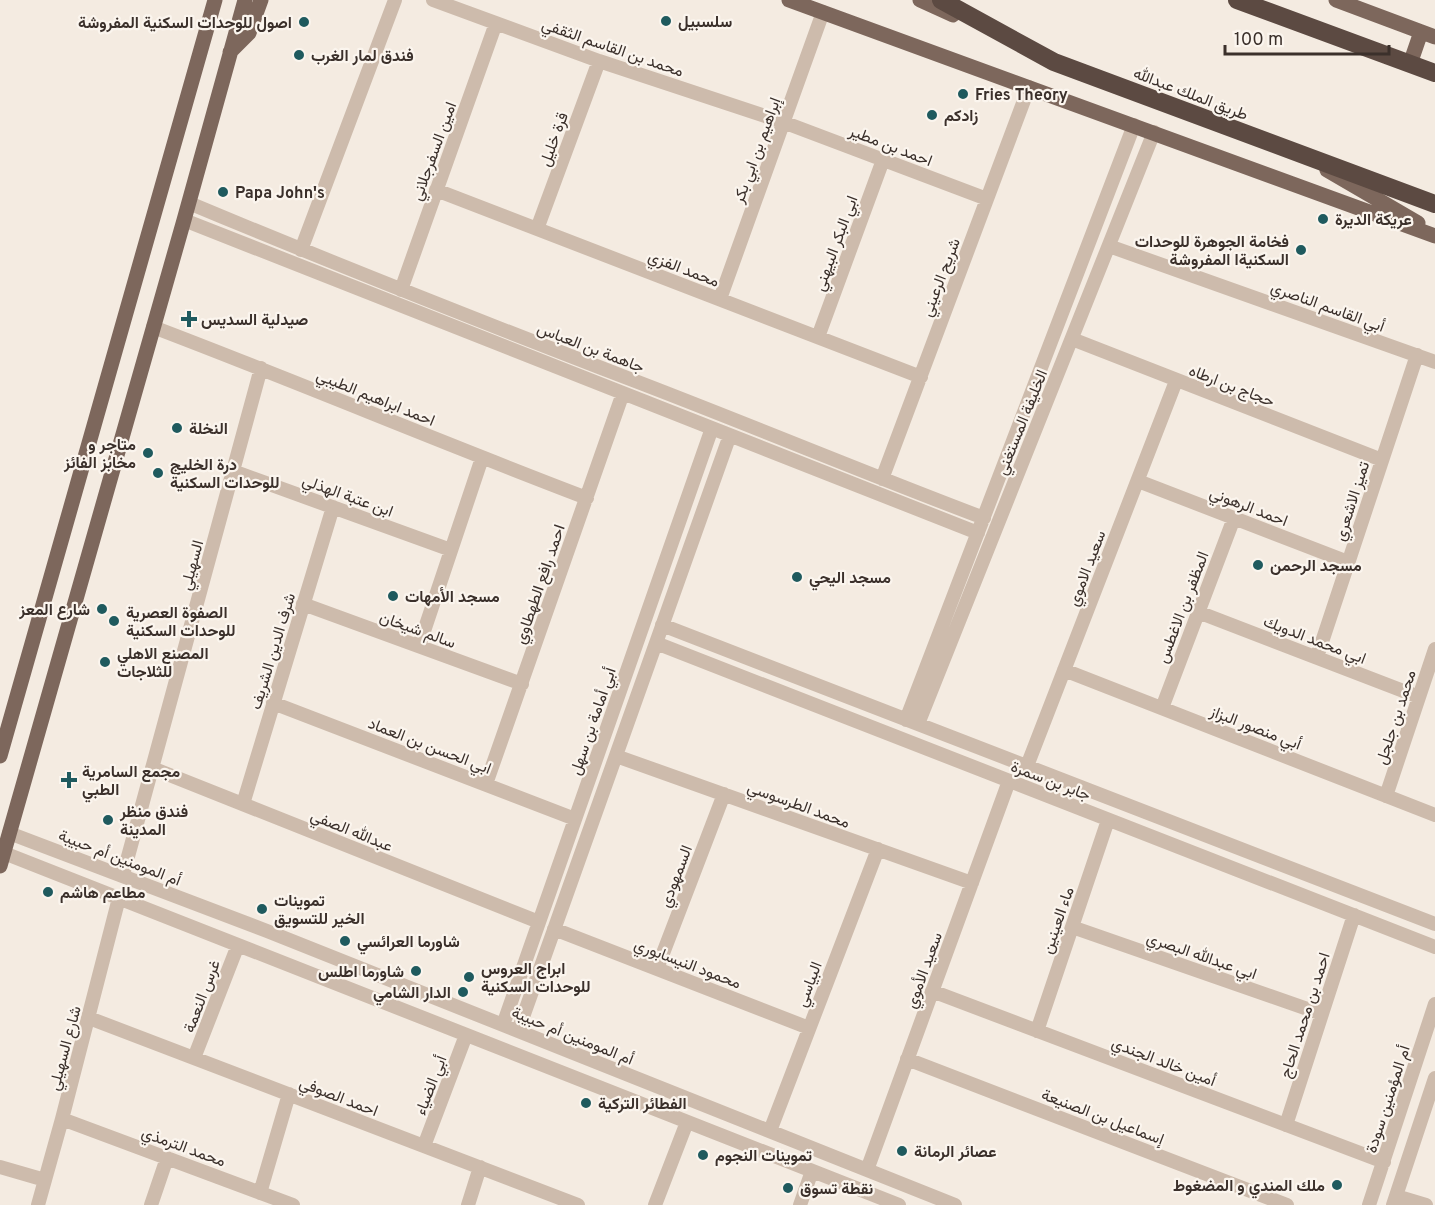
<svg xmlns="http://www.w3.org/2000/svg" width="1435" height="1205" font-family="Overpass,Vazirmatn,sans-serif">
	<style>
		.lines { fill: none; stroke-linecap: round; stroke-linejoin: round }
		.minor { stroke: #cdbbac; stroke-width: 14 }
		.major { stroke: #7d675c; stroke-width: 15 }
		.highway { stroke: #5c4a42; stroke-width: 18 }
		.poi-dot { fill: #1f5a5e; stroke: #fbf5ee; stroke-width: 2 }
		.labels { text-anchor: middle; stroke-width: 4.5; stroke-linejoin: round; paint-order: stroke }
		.poi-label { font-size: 16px; font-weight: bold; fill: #3b302b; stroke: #fbf5ee; text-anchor: start }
		.street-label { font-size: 16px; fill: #3b302b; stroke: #fbf5ee }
	</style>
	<rect width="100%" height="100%" fill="#f4ebe1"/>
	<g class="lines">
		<path class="minor" d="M 433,0 L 599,61 L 783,122 L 987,199
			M 436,190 L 921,377
			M 189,203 C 335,264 482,322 630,379 C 748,424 865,473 984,518
			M 184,220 L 978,533
			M 537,229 L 599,61
			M 1109,246 L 1435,362
			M 301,250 L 395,0
			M 401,290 L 496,23
			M 720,299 L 823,12
			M 153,327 C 298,382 442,443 587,498
			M 818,337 L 883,160
			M 1072,339 L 1382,460
			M 233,471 L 451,550
			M 882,479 L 1029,87
			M 1138,481 L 1348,562
			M 303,604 L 522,684
			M 1198,612 L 1419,697
			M 662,625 L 1435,924
			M 656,643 L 1435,947
			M 419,646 L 482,458
			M 1317,657 L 1417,355
			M 1064,670 L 1435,815
			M 273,703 L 575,819
			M 1162,708 L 1234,518
			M 906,720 L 1134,125
			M 918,724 L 1154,132
			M 616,756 L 972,883
			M 1027,766 L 1176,381
			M 152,768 L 539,922
			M 486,784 L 623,393
			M 1386,796 L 1435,649
			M 243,804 L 333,507
			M 9,833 L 267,931 L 955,1205
			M 4,853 L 899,1205
			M 123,875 L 261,368
			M 1072,927 L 1322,1014
			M 554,929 L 809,1028
			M 657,969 L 724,794
			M 932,991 L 1384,1162
			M 89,1018 L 578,1205
			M 503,1025 L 712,428
			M 518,1031 L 730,435
			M 1037,1031 L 1108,820
			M 194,1058 L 238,945
			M 907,1059 L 1287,1205
			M 62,1119 L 293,1205
			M 1286,1125 L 1354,915
			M 770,1131 L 878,849
			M 424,1146 L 466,1035
			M 0,1167 L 45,1180
			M 867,1170 L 1009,781
			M 260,1193 L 289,1094
			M 1396,1196 L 1426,1205
			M 38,1205 L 62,1119 L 119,898
			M 151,1205 L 167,1158
			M 468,1205 L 480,1167
			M 655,1205 L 687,1122
			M 800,1205 L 812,1171
			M 1369,1205 L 1435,1004
			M 1393,1205 L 1435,1078"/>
		<path class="major" d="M 789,0 L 1435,236
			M 920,0 L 953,15
			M 1336,0 L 1435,37
			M 230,52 L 249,33 L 261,0
			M 1410,64 L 1421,32
			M 1327,170 L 1418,223
			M 0,756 L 215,0
			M 0,866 L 184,220 L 245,0"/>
		<path class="highway" d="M 941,0 L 1054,62 L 1435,204
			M 1237,0 L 1435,73"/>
	</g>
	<g class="poi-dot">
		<circle cx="666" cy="21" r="6"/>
		<circle cx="304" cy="22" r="6"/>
		<circle cx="299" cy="55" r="6"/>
		<circle cx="963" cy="94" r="6"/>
		<circle cx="932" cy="115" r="6"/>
		<circle cx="223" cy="192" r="6"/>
		<circle cx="1323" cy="219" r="6"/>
		<circle cx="1301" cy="250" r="6"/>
		<path d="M186 310h6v6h6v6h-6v6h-6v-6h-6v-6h6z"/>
		<circle cx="177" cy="428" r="6"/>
		<circle cx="148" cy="453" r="6"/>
		<circle cx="158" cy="473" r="6"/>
		<circle cx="1258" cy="565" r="6"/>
		<circle cx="797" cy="577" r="6"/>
		<circle cx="393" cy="596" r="6"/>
		<circle cx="102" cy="609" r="6"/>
		<circle cx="114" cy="621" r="6"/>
		<circle cx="105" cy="662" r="6"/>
		<path d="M66 771h6v6h6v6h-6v6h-6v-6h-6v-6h6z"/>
		<circle cx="108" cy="820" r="6"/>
		<circle cx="48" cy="892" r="6"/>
		<circle cx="262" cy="909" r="6"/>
		<circle cx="345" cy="941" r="6"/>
		<circle cx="416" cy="971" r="6"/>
		<circle cx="469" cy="977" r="6"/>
		<circle cx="463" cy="992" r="6"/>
		<circle cx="586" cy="1103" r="6"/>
		<circle cx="902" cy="1151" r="6"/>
		<circle cx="703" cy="1155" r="6"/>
		<circle cx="1337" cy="1185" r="6"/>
		<circle cx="788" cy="1188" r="6"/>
	</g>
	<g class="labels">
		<g class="poi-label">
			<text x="678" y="27">سلسبيل</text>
			<text x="292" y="28" text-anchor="end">اصول للوحدات السكنية المفروشة</text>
			<text x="311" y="61">فندق لمار الغرب</text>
			<text x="975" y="100">Fries Theory</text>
			<text x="944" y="121">زادكم</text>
			<text x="235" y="198">Papa John's</text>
			<text x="1335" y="225">عريكة الديرة</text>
			<text x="1289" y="247" text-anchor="end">فخامة الجوهرة للوحدات<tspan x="1289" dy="18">السكنيةا المفروشة</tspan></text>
			<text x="201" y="325">صيدلية السديس</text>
			<text x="189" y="434">النخلة</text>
			<text x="136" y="450" text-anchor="end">متاجر و<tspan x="136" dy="18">مخابز الفائز</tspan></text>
			<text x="170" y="470">درة الخليج<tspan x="170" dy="18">للوحدات السكنية</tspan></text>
			<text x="1270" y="571">مسجد الرحمن</text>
			<text x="809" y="583">مسجد اليحي</text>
			<text x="405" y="602">مسجد الأمهات</text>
			<text x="90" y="615" text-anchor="end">شارع المعز</text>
			<text x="126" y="618">الصفوة العصرية<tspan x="126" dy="18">للوحدات السكنية</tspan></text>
			<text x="117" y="659">المصنع الاهلي<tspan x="117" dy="18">للثلاجات</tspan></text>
			<text x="82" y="777">مجمع السامرية<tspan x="82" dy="18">الطبي</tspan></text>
			<text x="120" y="817">فندق منظر<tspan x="120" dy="18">المدينة</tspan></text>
			<text x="60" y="898">مطاعم هاشم</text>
			<text x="274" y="906">تموينات<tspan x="274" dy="18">الخير للتسويق</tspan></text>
			<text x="357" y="947">شاورما العرائسي</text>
			<text x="481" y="974">ابراج العروس<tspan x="481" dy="18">للوحدات السكنية</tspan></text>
			<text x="404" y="977" text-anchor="end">شاورما اطلس</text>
			<text x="451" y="998" text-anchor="end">الدار الشامي</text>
			<text x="598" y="1109">الفطائر التركية</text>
			<text x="914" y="1157">عصائر الرمانة</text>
			<text x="715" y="1161">تموينات النجوم</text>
			<text x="1325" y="1191" text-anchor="end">ملك المندي و المضغوط</text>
			<text x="800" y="1194">نقطة تسوق</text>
		</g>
		<g class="street-label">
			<text transform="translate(613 47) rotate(19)" y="6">محمد بن القاسم الثقفي</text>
			<text transform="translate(1191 93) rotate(21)" y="6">طريق الملك عبدالله</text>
			<text transform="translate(553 139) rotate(-70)" y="6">قرة خليل</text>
			<text transform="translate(891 145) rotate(21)" y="6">احمد بن مطير</text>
			<text transform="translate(756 150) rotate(-70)" y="6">إبراهيم بن ابي بكر</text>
			<text transform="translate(433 151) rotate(-70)" y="6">امين السفرجلاني</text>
			<text transform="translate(835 243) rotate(-70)" y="6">ابي البكر البيهني</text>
			<text transform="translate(684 268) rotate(21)" y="6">محمد الفزي</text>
			<text transform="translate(940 277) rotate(-69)" y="6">شريح الرعيني</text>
			<text transform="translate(1328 306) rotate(20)" y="6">أبي القاسم الناصري</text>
			<text transform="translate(591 347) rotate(21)" y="6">جاهمة بن العباس</text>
			<text transform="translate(1232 385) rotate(21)" y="6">حجاج بن ارطاه</text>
			<text transform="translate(376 397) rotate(22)" y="6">احمد ابراهيم الطيبي</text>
			<text transform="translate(1021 422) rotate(-68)" y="6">الخليفة المستغني</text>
			<text transform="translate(348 495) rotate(20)" y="6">ابن عتبة الهذلي</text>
			<text transform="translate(1351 501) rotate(-72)" y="6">تميز الاشعري</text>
			<text transform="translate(1249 506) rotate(21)" y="6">احمد الرهوني</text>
			<text transform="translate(191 565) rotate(-75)" y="6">السهيلي</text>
			<text transform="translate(1086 568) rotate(-69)" y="6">سعيد الاموي</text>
			<text transform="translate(539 584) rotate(-71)" y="6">احمد رافع الطهطاوي</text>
			<text transform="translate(1182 607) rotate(-69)" y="6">المظفر بن الاغطس</text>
			<text transform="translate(418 629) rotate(20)" y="6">سالم شيخان</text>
			<text transform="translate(1315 639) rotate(21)" y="6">ابي محمد الدويك</text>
			<text transform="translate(272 651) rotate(-73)" y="6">شرف الدين الشريف</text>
			<text transform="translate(1395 717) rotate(-72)" y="6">محمد بن جلجل</text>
			<text transform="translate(592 721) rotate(-71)" y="6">أبي أمامة بن سهل</text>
			<text transform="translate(1256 727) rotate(21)" y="6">أبي منصور البزاز</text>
			<text transform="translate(430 745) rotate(21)" y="6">ابي الحسن بن العماد</text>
			<text transform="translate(1051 780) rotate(21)" y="6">جابر بن سمرة</text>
			<text transform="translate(799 804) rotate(20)" y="6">محمد الطرسوسي</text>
			<text transform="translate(352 830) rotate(22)" y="6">عبدالله الصفي</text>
			<text transform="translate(120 857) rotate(21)" y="6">أم المومنين أم حبيبة</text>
			<text transform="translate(675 876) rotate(-69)" y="6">السمهودي</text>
			<text transform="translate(1057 920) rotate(-71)" y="6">ماء العينين</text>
			<text transform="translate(1202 955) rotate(19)" y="6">ابي عبدالله البصري</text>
			<text transform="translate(688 963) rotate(21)" y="6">محمود النيسابوري</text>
			<text transform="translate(923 970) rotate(-70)" y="6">سعيد الأموي</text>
			<text transform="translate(808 984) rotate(-69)" y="6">البياسي</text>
			<text transform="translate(201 996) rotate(-69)" y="6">غرس النعمة</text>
			<text transform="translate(1304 1015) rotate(-72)" y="6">احمد بن محمد الحاج</text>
			<text transform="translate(573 1035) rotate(22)" y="6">أم المومنين أم حبيبة</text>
			<text transform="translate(64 1048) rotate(-75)" y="6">شارع السهيلي</text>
			<text transform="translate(1164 1061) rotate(21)" y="6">أمين خالد الجندي</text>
			<text transform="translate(430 1085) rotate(-69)" y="6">أبي الضياء</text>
			<text transform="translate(339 1096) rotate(21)" y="6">احمد الصوفي</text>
			<text transform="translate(1387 1099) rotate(-72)" y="6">أم المؤمنين سودة</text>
			<text transform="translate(1103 1116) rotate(21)" y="6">إسماعيل بن الصنيعة</text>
			<text transform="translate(184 1146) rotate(20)" y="6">محمد الترمذي</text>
		</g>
	</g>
	<path d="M1225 45v9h164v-9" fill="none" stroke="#3b302b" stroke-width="3"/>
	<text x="1234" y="45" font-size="18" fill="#3b302b" stroke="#fbf5ee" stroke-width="4.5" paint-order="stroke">100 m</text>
</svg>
